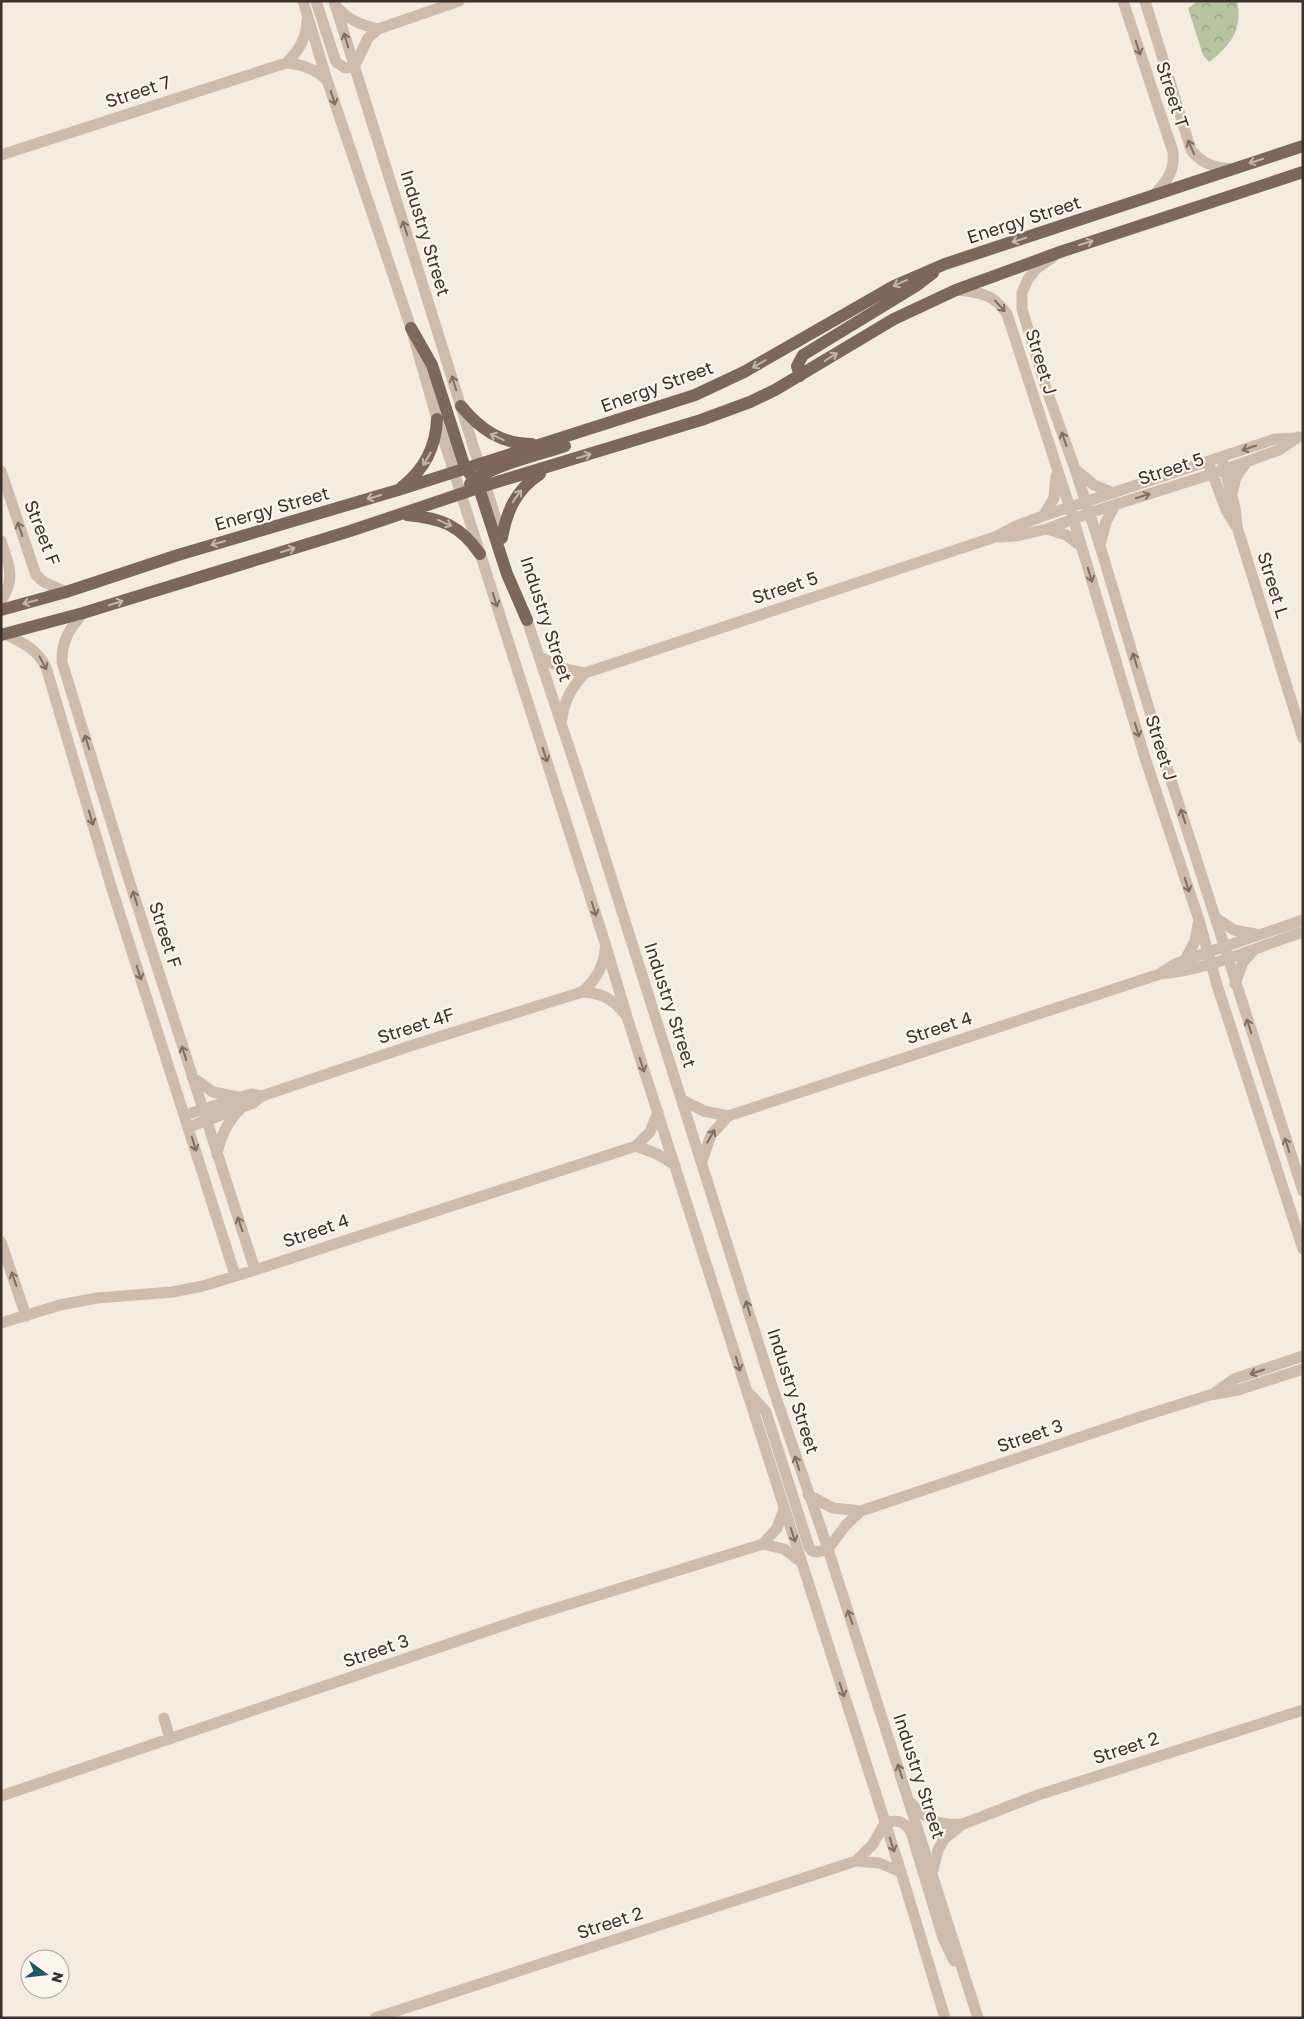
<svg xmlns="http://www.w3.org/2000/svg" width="1304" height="2019" font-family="'Golos Text',sans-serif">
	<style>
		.park { fill: url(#park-crowns) }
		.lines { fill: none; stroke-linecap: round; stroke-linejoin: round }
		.minor { stroke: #cdbbac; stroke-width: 11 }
		.major { stroke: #7d675c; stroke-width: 12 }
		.oneway { stroke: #7d6f65 }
		.oneway2 { stroke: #c2b5ac }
		.labels { text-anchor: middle; stroke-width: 4.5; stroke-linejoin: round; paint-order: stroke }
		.street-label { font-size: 18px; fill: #3b302b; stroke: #fbf5ee }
	</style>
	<defs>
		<pattern id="park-crowns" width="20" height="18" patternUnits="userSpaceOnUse" patternTransform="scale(1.25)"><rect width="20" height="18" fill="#b8c4a0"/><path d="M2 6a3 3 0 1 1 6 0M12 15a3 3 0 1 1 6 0" fill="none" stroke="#97a083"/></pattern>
	</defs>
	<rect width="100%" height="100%" fill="#f4ebe1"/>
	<path class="park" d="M 1198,1 L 1237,1 C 1243,28 1231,46 1209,62 L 1203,55 L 1188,8 Z"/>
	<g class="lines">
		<path class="minor" d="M 303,1 L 327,80 L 411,328 L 437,419 L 605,943 L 627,1017 L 901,1872 L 945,2018
			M 316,1 L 336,62 L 345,68 L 354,67 L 368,38 L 378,29 L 459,1
			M 334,1 L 502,538
			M 1123,1 L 1173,152 C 1175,172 1166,182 1154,195
			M 1145,1 L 1191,150 C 1202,164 1214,167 1231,169
			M 337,7 C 348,20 362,25 378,29
			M 286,63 C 299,51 306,39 307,21
			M 1,155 L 286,63 C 303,64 315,69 327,80
			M 1053,257 L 1036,269 L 1028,279 L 1022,293 L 1022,309 L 1046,388 L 1075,469 L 1100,546 L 1162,752 L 1303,1191
			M 956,290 C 979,292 994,294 1007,314 L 1070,508 L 1145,758 L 1199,920 L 1217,985 L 1303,1249
			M 1223,463 L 1235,508 L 1237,527 L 1303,738
			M 1210,467 L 1226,510 L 1236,526
			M 1076,470 L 1094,485 L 1114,493
			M 1,471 L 36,575 L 44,582 L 66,592
			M 1232,494 L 1236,477 L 1247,462
			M 1043,516 L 1054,498 L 1056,476
			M 1047,529 L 1066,535 L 1081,546
			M 1000,537 L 1016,536 L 1047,529 L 1089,513 L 1212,474 L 1279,450 L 1298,437
			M 1,541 C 9,565 16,578 1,601
			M 1100,545 L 1106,522 L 1115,505
			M 524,611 L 594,823 L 772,1386 L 828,1549 L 978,2018
			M 83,613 C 69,630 62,639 62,662 L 129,880 L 255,1270
			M 5,634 C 24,644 36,648 46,667 L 111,886 L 235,1275
			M 540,657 L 562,668 L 585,673
			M 562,719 C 564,700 572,687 585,673 L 995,537 L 1014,527 L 1043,516 L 1275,439 L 1296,438
			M 1216,918 L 1234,930 L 1255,934
			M 1185,960 L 1195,941 L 1198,924
			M 1161,973 L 1175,964 L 1185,960 L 1303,920
			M 1235,984 L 1243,962 L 1255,949
			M 582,992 C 596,980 604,967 605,949
			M 192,1077 L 213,1092 L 238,1097
			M 682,1100 L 704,1111 L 728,1116 L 1160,974 C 1209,970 1256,947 1303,932
			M 185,1115 L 251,1094 L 262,1096
			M 189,1127 L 253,1103 L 262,1096 L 410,1046 L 582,992 C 600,993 613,998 624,1013
			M 636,1146 L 657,1154 L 675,1165
			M 217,1155 C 220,1136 227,1122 241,1108
			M 702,1161 L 711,1135 L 728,1116
			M 1,1242 L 26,1316
			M 1,1323 L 60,1305 L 97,1298 L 172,1292 L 203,1286 L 255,1270 L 636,1146 L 650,1132 L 658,1112
			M 1216,1392 L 1234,1379 L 1303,1356
			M 750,1394 L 766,1412 L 809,1547 L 812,1551 L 817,1552 L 828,1549 L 846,1525 L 861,1511
			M 808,1495 L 833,1508 L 861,1511 L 1140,1417 L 1210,1395 L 1238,1390 L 1303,1369
			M 763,1544 L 784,1549 L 801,1562
			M 164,1718 L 170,1739
			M 1,1796 L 528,1617 L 763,1544 L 777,1528 L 784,1509
			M 911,1803 C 925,1819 940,1826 961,1824
			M 856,1861 L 873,1844 L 885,1823 C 897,1819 904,1821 911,1832 L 943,1938 L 954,1961
			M 933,1870 L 938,1850 L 944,1839 L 963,1824 L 1038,1795 L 1303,1710
			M 375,2018 L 856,1861 L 879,1863 L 901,1872"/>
		<path class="major" d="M 411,328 L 432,365 L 465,468 L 474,479 L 487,485
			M 800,376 L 797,366 L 803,355 L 916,286 L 933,273
			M 461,406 C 480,429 501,444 532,444
			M 474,482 L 479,488 L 507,574 L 527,620
			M 470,484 C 485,467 542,454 565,446
			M 402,487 C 425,469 436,447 437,419
			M 407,515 C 441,518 460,525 480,554
			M 502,538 C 507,510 516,490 540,474
			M 1,610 L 66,592 L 178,555 L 398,490 L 695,395 L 744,372 L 894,286 L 945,264 L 1303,146
			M 1,635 L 83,613 L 350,531 L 487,485 L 701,420 L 750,402 L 775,390 L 894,319 L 956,290 L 1060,252 L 1303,172"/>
	</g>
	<defs><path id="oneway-shaft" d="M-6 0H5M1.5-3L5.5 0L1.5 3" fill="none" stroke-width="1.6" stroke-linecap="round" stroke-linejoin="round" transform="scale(1.25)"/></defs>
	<g class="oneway">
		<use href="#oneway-shaft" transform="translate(346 40) rotate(-107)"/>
		<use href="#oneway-shaft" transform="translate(1138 48) rotate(72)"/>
		<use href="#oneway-shaft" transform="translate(333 98) rotate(72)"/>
		<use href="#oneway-shaft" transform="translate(1191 147) rotate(-114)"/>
		<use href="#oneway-shaft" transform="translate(405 228) rotate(-108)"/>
		<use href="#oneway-shaft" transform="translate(1000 306) rotate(47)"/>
		<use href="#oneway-shaft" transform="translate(454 383) rotate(-107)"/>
		<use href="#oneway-shaft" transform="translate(1064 439) rotate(-110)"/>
		<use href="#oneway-shaft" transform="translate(1249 448) rotate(161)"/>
		<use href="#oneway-shaft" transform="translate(1143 496) rotate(-18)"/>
		<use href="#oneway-shaft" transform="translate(20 529) rotate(-108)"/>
		<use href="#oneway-shaft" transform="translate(1090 575) rotate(73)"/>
		<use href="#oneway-shaft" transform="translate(495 600) rotate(72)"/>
		<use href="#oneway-shaft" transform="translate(1135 660) rotate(-107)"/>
		<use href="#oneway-shaft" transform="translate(43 663) rotate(62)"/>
		<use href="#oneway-shaft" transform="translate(1137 730) rotate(73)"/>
		<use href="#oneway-shaft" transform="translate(87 742) rotate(-107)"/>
		<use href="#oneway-shaft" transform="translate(545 755) rotate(72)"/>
		<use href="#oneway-shaft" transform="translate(1183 816) rotate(-108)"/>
		<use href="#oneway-shaft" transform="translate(91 818) rotate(73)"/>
		<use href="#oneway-shaft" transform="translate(1187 885) rotate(72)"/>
		<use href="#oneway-shaft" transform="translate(135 898) rotate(-108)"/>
		<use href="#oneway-shaft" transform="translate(594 909) rotate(72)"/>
		<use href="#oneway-shaft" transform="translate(139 973) rotate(72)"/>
		<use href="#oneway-shaft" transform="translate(1249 1026) rotate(-108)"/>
		<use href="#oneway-shaft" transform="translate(184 1053) rotate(-108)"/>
		<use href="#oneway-shaft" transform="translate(642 1065) rotate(72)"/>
		<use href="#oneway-shaft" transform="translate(711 1136) rotate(-60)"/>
		<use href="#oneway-shaft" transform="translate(194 1144) rotate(73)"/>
		<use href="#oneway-shaft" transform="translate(1287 1145) rotate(-108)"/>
		<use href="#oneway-shaft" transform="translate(240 1224) rotate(-109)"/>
		<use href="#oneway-shaft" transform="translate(14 1279) rotate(-109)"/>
		<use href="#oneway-shaft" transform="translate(748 1308) rotate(-107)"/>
		<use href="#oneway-shaft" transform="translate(738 1364) rotate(73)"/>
		<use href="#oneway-shaft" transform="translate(1257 1372) rotate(161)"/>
		<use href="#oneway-shaft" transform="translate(797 1463) rotate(-108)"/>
		<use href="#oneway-shaft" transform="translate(793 1535) rotate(72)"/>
		<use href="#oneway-shaft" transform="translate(850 1617) rotate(-108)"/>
		<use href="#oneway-shaft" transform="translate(842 1690) rotate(72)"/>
		<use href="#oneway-shaft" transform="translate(900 1771) rotate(-108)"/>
		<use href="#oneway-shaft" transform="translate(892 1845) rotate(72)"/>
	</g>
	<g class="oneway2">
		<use href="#oneway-shaft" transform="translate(1256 161) rotate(162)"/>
		<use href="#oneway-shaft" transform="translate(1019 240) rotate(162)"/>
		<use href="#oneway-shaft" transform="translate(1086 243) rotate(-18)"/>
		<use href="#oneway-shaft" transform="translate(900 283) rotate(155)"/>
		<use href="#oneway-shaft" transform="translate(831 357) rotate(-32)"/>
		<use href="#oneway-shaft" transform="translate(759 364) rotate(150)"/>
		<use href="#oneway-shaft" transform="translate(497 437) rotate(-156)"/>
		<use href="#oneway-shaft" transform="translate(584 456) rotate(-17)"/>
		<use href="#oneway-shaft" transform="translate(427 459) rotate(121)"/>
		<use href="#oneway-shaft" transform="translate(517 496) rotate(-55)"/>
		<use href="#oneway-shaft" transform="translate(374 497) rotate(164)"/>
		<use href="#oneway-shaft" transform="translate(445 523) rotate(24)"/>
		<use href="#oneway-shaft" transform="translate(218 543) rotate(164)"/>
		<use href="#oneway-shaft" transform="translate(288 550) rotate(-17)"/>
		<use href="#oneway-shaft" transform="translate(30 602) rotate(165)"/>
		<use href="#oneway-shaft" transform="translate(116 603) rotate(-17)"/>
	</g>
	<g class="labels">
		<g class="street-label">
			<text transform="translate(138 92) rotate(-18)" y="6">Street 7</text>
			<text transform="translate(1172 95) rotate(72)" y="6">Street T</text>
			<text transform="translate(1024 220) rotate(-18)" y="6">Energy Street</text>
			<text transform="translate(425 233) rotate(73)" y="6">Industry Street</text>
			<text transform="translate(1041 362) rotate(73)" y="6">Street J</text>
			<text transform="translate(657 387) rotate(-20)" y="6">Energy Street</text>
			<text transform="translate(1171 469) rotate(-18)" y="6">Street 5</text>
			<text transform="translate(272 509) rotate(-16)" y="6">Energy Street</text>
			<text transform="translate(42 533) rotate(69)" y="6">Street F</text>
			<text transform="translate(1273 585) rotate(73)" y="6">Street L</text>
			<text transform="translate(785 588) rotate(-18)" y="6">Street 5</text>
			<text transform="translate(546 619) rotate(72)" y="6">Industry Street</text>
			<text transform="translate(1161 748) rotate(73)" y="6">Street J</text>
			<text transform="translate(165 935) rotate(72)" y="6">Street F</text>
			<text transform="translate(670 1005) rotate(72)" y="6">Industry Street</text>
			<text transform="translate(416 1026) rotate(-18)" y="6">Street 4F</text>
			<text transform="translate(939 1028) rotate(-18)" y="6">Street 4</text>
			<text transform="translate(316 1231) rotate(-19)" y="6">Street 4</text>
			<text transform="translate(793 1391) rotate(72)" y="6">Industry Street</text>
			<text transform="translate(1030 1436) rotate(-19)" y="6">Street 3</text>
			<text transform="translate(376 1651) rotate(-19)" y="6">Street 3</text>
			<text transform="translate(1126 1748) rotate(-18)" y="6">Street 2</text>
			<text transform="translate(919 1776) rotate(72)" y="6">Industry Street</text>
			<text transform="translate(610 1923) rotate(-18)" y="6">Street 2</text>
		</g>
	</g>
	<rect width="1304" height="2019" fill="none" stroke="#3b302b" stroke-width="5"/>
	<g transform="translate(45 1974) rotate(105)"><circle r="24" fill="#fbf5ee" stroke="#aea6a0"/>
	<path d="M0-4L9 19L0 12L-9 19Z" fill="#1f5a5e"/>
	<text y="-8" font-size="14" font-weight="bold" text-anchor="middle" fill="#3b302b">N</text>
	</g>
</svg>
